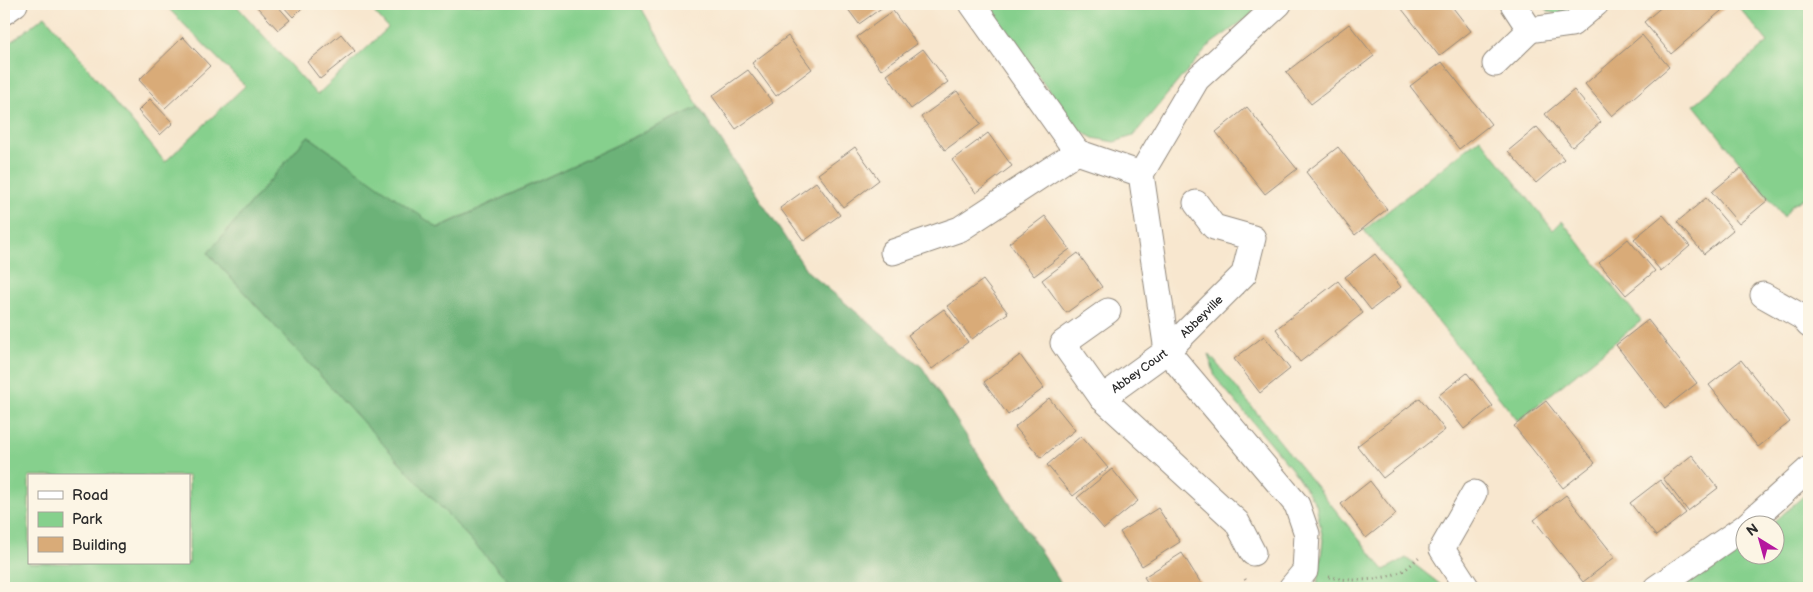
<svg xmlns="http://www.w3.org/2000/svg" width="1813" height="592" font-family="'Balsamiq Sans',sans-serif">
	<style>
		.green { fill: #86d08d; stroke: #587e5c; fill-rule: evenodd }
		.forest { fill: #6cb278; stroke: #4c6e52 }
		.building { fill: #d9ab78 }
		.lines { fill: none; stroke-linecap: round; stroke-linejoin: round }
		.minor-casing { stroke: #92897d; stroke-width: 27 }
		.path { stroke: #92897d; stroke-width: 3; stroke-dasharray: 1 4; stroke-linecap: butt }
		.minor { stroke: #fff; stroke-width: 25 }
		.labels { text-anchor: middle; stroke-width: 4.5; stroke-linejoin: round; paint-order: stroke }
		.street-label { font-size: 12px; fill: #2b2b2b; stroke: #fcf5e5 }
	</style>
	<rect width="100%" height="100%" fill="#fcf5e5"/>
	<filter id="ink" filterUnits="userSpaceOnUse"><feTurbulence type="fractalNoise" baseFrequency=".02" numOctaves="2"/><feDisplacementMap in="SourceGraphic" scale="10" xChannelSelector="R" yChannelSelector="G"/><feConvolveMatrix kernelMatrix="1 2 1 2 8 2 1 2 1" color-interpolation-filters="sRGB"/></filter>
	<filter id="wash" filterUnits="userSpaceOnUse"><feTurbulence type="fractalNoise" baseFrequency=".0096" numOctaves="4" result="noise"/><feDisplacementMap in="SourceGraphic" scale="20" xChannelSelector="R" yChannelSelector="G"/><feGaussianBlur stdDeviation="1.12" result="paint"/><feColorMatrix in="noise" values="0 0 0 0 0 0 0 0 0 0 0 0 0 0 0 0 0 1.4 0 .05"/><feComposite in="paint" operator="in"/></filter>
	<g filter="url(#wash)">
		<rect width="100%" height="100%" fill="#f8e7cf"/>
		<path class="green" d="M 164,4 L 235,4 L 317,95 L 388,28 L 367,4 L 639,4 L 699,107 L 437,228 L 308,136 L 208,253 L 515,588 L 4,588 L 4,47 L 45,16 L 165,162 L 245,86 ZM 29,476 L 189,476 L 189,563 L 29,563 Z
			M 985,4 L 1258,4 L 1250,16 L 1212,43 L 1180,79 L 1133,136 L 1114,142 L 1093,138 L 1077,129 Z
			M 1543,4 L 1581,4 L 1557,15 L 1548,11 Z
			M 1736,4 L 1809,4 L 1809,195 L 1793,204 L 1784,217 L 1694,105 L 1768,42 Z
			M 1480,138 L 1553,230 L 1562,221 L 1641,321 L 1518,421 L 1364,230 Z
			M 1209,354 L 1384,570 L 1406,558 L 1445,588 L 1314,588 L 1318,582 L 1323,540 L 1316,504 L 1295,473 L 1215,377 Z
			M 1809,491 L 1809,588 L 1677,588 L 1745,542 L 1746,554 L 1776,554 L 1776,524 L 1772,524 Z"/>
		<path class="forest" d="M 699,107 L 807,271 L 922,367 L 1064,588 L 515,588 L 208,253 L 308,136 L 438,228 Z"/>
		<g id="blocks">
			<path class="building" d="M 260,4 L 276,4 L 290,20 L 278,30 L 257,7 Z
				M 281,4 L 306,4 L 293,17 Z
				M 844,4 L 887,4 L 859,24 Z
				M 1398,4 L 1450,4 L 1471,31 L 1439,56 Z
				M 1665,4 L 1728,4 L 1728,5 L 1671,54 L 1644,22 Z
				M 893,11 L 917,44 L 881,70 L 857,37 Z
				M 1349,24 L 1374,56 L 1311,104 L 1286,72 Z
				M 341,34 L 355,51 L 320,79 L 307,62 Z
				M 1642,35 L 1669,67 L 1612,116 L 1585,84 Z
				M 788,36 L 812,69 L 776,96 L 752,63 Z
				M 183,37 L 210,66 L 165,108 L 139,80 Z
				M 923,49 L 948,82 L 911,109 L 887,75 Z
				M 1442,62 L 1491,124 L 1459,149 L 1410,86 Z
				M 748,70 L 773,103 L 736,129 L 712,96 Z
				M 1574,90 L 1601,122 L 1572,147 L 1545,114 Z
				M 957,91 L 981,124 L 945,150 L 921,117 Z
				M 150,99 L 173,123 L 160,135 L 138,111 Z
				M 1247,107 L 1297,169 L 1265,194 L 1216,132 Z
				M 1537,127 L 1564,159 L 1536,183 L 1508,151 Z
				M 988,133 L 1012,166 L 976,193 L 952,160 Z
				M 855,147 L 879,180 L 843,207 L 818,174 Z
				M 1338,147 L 1387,209 L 1355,235 L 1306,172 Z
				M 1741,168 L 1768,200 L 1739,224 L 1712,192 Z
				M 816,182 L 840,215 L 804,241 L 780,208 Z
				M 1706,198 L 1733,230 L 1704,254 L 1677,222 Z
				M 1663,215 L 1690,246 L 1661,271 L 1634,239 Z
				M 1045,216 L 1070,249 L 1034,276 L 1009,243 Z
				M 1628,239 L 1655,271 L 1626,295 L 1599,263 Z
				M 1078,253 L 1102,287 L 1066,313 L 1042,280 Z
				M 1375,254 L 1401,287 L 1371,310 L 1345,277 Z
				M 983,280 L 1008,313 L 972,339 L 947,306 Z
				M 1338,281 L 1363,313 L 1300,362 L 1276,329 Z
				M 944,309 L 968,342 L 932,369 L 908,335 Z
				M 1648,320 L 1697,383 L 1665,408 L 1616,345 Z
				M 1264,336 L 1290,369 L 1260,393 L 1234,359 Z
				M 1020,355 L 1044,388 L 1008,415 L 984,382 Z
				M 1741,360 L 1790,422 L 1758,447 L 1709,385 Z
				M 1467,373 L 1493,406 L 1464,429 L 1438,396 Z
				M 1049,398 L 1075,430 L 1041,458 L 1015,427 Z
				M 1420,398 L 1445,430 L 1383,478 L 1357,446 Z
				M 1546,401 L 1595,463 L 1563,488 L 1514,426 Z
				M 1081,436 L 1108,468 L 1073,496 L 1047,465 Z
				M 1692,455 L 1718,488 L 1688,511 L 1663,478 Z
				M 1112,469 L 1138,501 L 1104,529 L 1077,498 Z
				M 1660,480 L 1686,513 L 1656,536 L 1630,503 Z
				M 1370,481 L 1396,514 L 1366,538 L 1341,504 Z
				M 1566,495 L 1615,557 L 1583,582 L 1534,520 Z
				M 1158,508 L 1180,542 L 1142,566 L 1120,532 Z
				M 1182,553 L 1204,588 L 1151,588 L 1144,577 Z"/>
		</g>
	</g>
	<g filter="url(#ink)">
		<use href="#blocks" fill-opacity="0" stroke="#92897d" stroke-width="1"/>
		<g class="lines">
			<g class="minor-casing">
				<g id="minor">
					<path d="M 4,12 L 15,4"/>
					<path d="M 1530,30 L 1572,24 L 1596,4"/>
					<path d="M 1495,64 L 1530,30 L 1513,4"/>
					<path d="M 1077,152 L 1141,174 L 1167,351"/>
					<path d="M 1141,174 L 1197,79 L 1279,4"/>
					<path d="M 893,252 L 960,229 L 1077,152 L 972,4"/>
					<path d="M 1763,295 L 1802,317 L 1809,325"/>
					<path d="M 1108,311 L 1063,343 L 1102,398 L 1237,522 L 1253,553"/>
					<path d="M 1167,351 L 1297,505 L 1307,534 L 1305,571 L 1291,588"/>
					<path id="s1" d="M 1102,398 L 1167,351 L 1244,274 L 1253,238 L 1214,227 L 1196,203"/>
					<path d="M 1748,524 L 1809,469"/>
					<path d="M 1467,588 L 1442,549 L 1474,493"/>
					<path d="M 1656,588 L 1746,526"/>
				</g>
			</g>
			<path class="path" d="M 1329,577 C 1351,582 1379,581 1400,572 C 1407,570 1413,562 1419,557
				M 1245,579 L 1251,588"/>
			<use href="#minor" class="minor"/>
		</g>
	</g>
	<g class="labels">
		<g class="street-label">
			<text dy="4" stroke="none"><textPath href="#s1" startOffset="129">Abbeyville</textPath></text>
			<text dy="4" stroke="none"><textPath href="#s1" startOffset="46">Abbey Court</textPath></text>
		</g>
	</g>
	<rect width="1813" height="592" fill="none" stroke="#fcf5e5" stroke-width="20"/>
	<rect x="28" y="474" width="162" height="90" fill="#fcf5e5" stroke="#a8a49b"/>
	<rect x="38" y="491" width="25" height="8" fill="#ffffff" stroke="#a8a49b"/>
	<text x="72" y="500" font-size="15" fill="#2b2b2b">Road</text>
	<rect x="38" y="512" width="25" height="15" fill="#86d08d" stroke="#a8a49b"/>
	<text x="72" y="524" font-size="15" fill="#2b2b2b">Park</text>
	<rect x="38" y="537" width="25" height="15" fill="#d9ab78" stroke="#a8a49b"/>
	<text x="72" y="550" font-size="15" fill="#2b2b2b">Building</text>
	<g transform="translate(1760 540) rotate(323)"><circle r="24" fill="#fcf5e5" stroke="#a8a49b"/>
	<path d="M0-4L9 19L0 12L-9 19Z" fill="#b5179e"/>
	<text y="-8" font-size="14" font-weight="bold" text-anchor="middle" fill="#2b2b2b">N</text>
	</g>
</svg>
